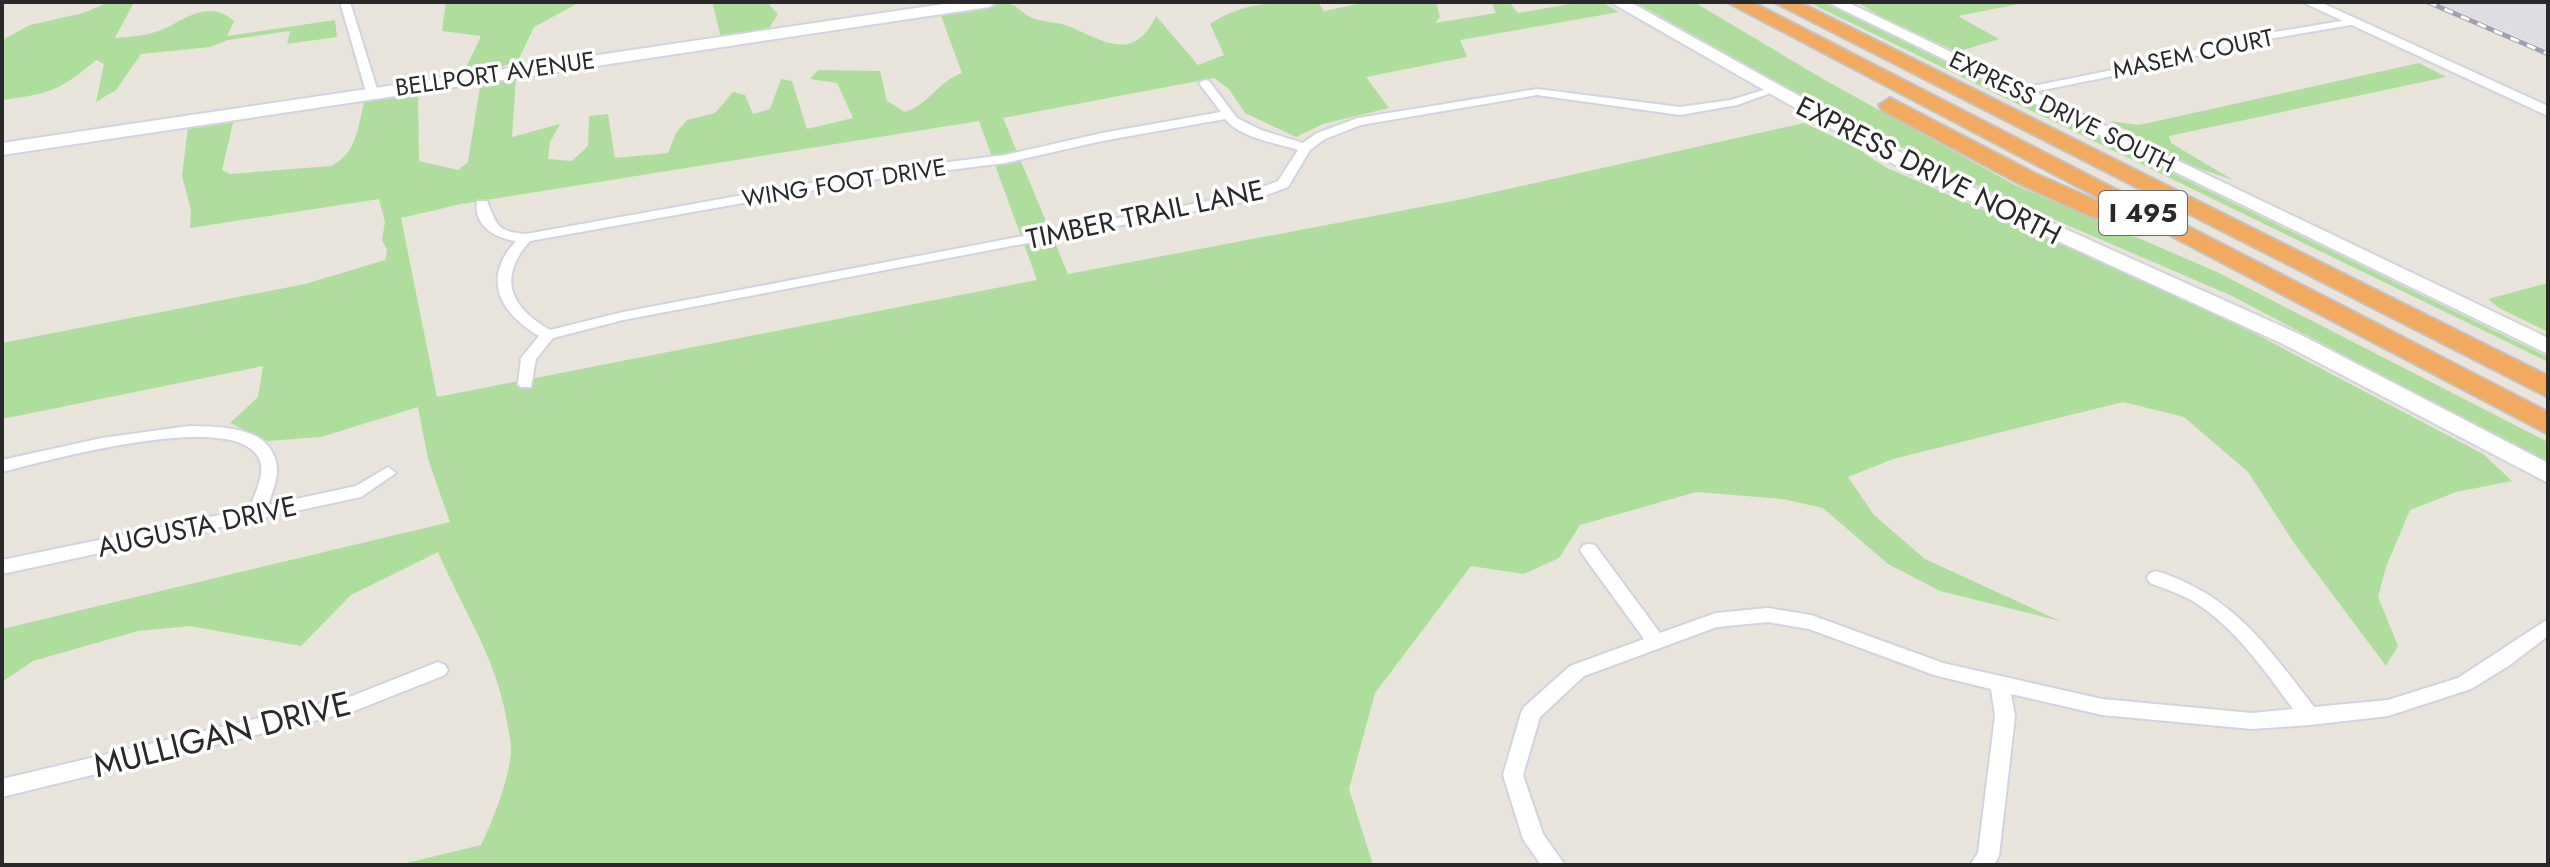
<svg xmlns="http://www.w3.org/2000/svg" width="2550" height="867" font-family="Jost,sans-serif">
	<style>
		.industrial { fill: #dfdce3 }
		.green { fill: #aedd9d; fill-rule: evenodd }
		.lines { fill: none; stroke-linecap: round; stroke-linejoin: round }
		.minor-casing { stroke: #d2d3e1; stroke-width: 4 }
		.tertiary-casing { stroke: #d2d3e1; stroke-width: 4 }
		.secondary-casing { stroke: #d2d3e1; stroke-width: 4 }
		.motorway-casing { stroke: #c3c3c3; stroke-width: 4 }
		.minor { fill: #fff; fill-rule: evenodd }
		.tertiary { fill: #fff; fill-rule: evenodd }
		.secondary { fill: #fff; fill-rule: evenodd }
		.motorway { fill: #f2a960; fill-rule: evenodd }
		.rail-casing { stroke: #9fa1b2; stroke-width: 5 }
		.rail { stroke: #fff; stroke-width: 3; stroke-dasharray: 9; stroke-linecap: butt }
		.labels { text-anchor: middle; stroke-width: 7; stroke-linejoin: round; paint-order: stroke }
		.far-street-label { font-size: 24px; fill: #292929; stroke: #fff }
		.shield { fill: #fff; stroke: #696969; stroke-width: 2 }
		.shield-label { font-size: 26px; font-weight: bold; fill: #292929 }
		.street-label { font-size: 28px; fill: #292929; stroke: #fff }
		.near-street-label { font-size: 34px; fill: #292929; stroke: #fff }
	</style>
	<rect width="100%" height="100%" fill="#eae5dc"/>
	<path class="industrial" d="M 2437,2 L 2548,2 L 2548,50 Z"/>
	<path class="green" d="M 109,2 L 134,2 L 115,38 C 133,37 150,35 166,28 C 188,17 210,0 234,21 L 227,36 L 335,20 L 337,37 L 287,44 L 290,31 L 228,40 L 210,47 L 141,54 L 116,90 L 96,102 L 104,64 L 96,60 C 60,91 48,94 2,100 L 2,40 L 30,25 L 83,13 Z
		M 446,2 L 580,2 L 534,27 L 517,63 L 456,75 L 465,70 L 481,36 L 442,31 Z
		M 712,2 L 767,2 L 778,14 L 768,30 L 721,38 Z
		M 936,2 L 969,2 L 972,11 C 983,7 1005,0 1015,6 C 1020,9 1024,14 1030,17 C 1043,23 1059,21 1073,28 C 1107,43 1135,61 1156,16 L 1198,65 L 1224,55 L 1210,24 C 1244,1 1278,2 1318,2 L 1324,11 L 1367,2 L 1436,2 L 1440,17 L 1435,23 L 1496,13 L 1491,2 L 1509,2 L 1518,13 L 1582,2 L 1602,2 L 1619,12 L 1460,40 L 1467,57 L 1366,77 L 1389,108 L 1323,124 L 1296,137 L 1245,113 L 1229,89 L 1214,78 L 1003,118 L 1068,274 L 1463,199 L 1804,123 L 1852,145 L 1885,167 L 2112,266 L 2254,333 L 2483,454 L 2512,481 L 2456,492 L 2410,510 L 2386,567 L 2378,597 L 2398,646 L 2386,666 L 2294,543 L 2248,472 L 2184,417 L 2123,402 L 1893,459 L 1848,477 L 1874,515 L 1925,559 L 2060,621 L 1940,591 L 1888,564 L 1823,508 L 1782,499 L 1696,492 L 1580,525 L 1559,558 L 1524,574 L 1471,566 L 1375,693 L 1349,789 L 1373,865 L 398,865 L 481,845 C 493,820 509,780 511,752 C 512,743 508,731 507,722 C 497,659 463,610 438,552 L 351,595 L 301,646 L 190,626 L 138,631 L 33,661 L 2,682 L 2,629 L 450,522 L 428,459 L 418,407 L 321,437 L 267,441 L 230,423 L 258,397 L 263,366 L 2,419 L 2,343 L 305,284 L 385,260 L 387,250 L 382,240 L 385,222 L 379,199 L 190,228 L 191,210 L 182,176 L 188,127 L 234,119 L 222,170 L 230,174 L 331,166 C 358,153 358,125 365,97 L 418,89 L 419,161 L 458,170 L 468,162 L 481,80 L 516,77 L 512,137 L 560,124 L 550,142 L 548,159 L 572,161 L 588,146 L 589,116 L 608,114 L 615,158 L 668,153 L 676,133 L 687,120 L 715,113 L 733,92 L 745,95 L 753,114 L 770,109 L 781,79 L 792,81 L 807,129 L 853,118 L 837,83 L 810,79 L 818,70 L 880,71 L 887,101 L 905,112 C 931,103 937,82 962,73 ZM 979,121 L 1037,280 L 437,397 L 401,218 L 461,204 Z
		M 1635,2 L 1694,2 L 1823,79 L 2013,184 L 2217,272 L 2548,442 L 2548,463 L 2232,296 L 1981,188 L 1805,98 Z
		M 1808,2 L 1823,2 L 2548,357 L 2548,362 Z
		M 1857,2 L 2029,2 L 1958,16 L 1999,39 L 1957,52 L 1883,18 Z
		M 2419,63 L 2446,77 L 2169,136 L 2171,143 L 2233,180 L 2186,164 L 2110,121 L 2139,125 Z
		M 2548,283 L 2548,332 L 2499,308 L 2488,299 Z"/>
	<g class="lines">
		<g class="minor-casing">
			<path id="minor" d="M 340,2 L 350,2 L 378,92 L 376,94 L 366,92 Z
				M 2353,19 L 2357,20 L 2357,24 L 2251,42 L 2137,71 L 2033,92 L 2027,89 L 2033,86 L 2137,65 L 2251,36 Z
				M 1205,80 L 1209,81 L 1237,118 L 1261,130 L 1303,143 L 1317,133 L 1358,118 L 1537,89 L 1680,107 L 1731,100 L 1773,87 L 1779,90 L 1737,105 L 1680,115 L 1537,95 L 1361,125 L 1325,139 L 1310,150 L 1288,187 L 1253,200 L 623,320 L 553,338 L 536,359 L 531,387 L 521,387 L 518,384 L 521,358 L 539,336 C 500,313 481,279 516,241 C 494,238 473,225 477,201 L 487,201 C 497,225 497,232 526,234 L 877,171 L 1005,155 L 1102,133 L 1221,112 L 1199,83 ZM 1225,119 C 1240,138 1276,143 1298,150 L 1278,181 L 1245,194 L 623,312 L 550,330 C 510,307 497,278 530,241 L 877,179 L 1005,163 L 1102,141 Z
				M 189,426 C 219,427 267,425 276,462 C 280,475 272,492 268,505 L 356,486 L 388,467 L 396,473 L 361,497 L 2,574 L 2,560 L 249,509 C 254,496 265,475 260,461 C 241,406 45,461 2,472 L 2,460 L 102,438 Z
				M 1589,544 L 1595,545 L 1660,633 L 1716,613 L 1768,608 L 1811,615 L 1943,663 L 2102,699 L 2252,713 L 2293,709 C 2265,671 2236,629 2196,603 C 2182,594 2165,589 2150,583 L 2147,578 L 2150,573 L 2156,571 C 2233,595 2267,646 2314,707 L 2388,700 L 2458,678 L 2548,619 L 2548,636 L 2510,665 L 2471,689 L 2388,716 L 2310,725 L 2252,729 L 2102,715 L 2011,694 L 2015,716 L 1999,856 L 1994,865 L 1970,865 L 1978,853 L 1995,716 L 1991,689 L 1934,675 L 1809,629 L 1768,622 L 1717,627 L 1584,676 L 1540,717 L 1523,775 L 1543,834 L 1565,865 L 1541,865 L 1523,839 L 1503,775 L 1521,713 L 1524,707 L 1570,666 L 1644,639 L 1583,555 L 1580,550 L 1583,545 Z
				M 438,662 L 445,665 L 448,670 L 445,675 L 354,711 L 2,797 L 2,779 L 352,696 Z"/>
		</g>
		<g class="tertiary-casing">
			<path id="tertiary" d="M 2302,2 L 2320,2 L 2548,106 L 2548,116 Z"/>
		</g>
		<g class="secondary-casing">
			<path id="secondary" d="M 957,2 L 997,2 L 989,7 L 2,155 L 2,143 Z
				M 1610,2 L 1630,2 L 1925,166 L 2299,334 L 2548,463 L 2548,483 L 2283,344 L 1911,174 Z
				M 1827,2 L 1847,2 L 2548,338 L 2548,354 Z"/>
		</g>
		<g class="motorway-casing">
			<path id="motorway" d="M 1727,2 L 1752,2 L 2548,412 L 2548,434 Z
				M 1774,2 L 1799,2 L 2548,376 L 2548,397 Z
				M 1890,98 L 2036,174 L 2113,208 L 2116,213 L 2113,218 L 2095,218 L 2020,184 L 1882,110 L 1879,105 Z"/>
		</g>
		<use href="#minor" class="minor"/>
		<use href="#tertiary" class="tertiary"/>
		<use href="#secondary" class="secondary"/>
		<use href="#motorway" class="motorway"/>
		<g class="rail-casing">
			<path id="rail" d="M 2428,2 L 2548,54"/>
		</g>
		<use href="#rail" class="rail"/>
	</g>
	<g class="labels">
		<g class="far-street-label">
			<text transform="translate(2193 54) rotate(-12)" y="8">MASEM COURT</text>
			<text transform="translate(495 74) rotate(-8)" y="8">BELLPORT AVENUE</text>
			<text transform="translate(2062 112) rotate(26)" y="8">EXPRESS DRIVE SOUTH</text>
			<text transform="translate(844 183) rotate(-9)" y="8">WING FOOT DRIVE</text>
		</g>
		<rect class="shield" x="2099" y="191" width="88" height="44" rx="6"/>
		<g class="shield-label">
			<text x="2143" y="222">I 495</text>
		</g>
		<g class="street-label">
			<text transform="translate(1929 170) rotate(27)" y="10">EXPRESS DRIVE NORTH</text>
			<text transform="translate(1145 214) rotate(-12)" y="10">TIMBER TRAIL LANE</text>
			<text transform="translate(197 526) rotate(-12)" y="10">AUGUSTA DRIVE</text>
		</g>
		<g class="near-street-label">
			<text transform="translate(222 734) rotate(-14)" y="12">MULLIGAN DRIVE</text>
		</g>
	</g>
	<rect width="2550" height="867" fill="none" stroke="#292929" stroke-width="8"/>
</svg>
